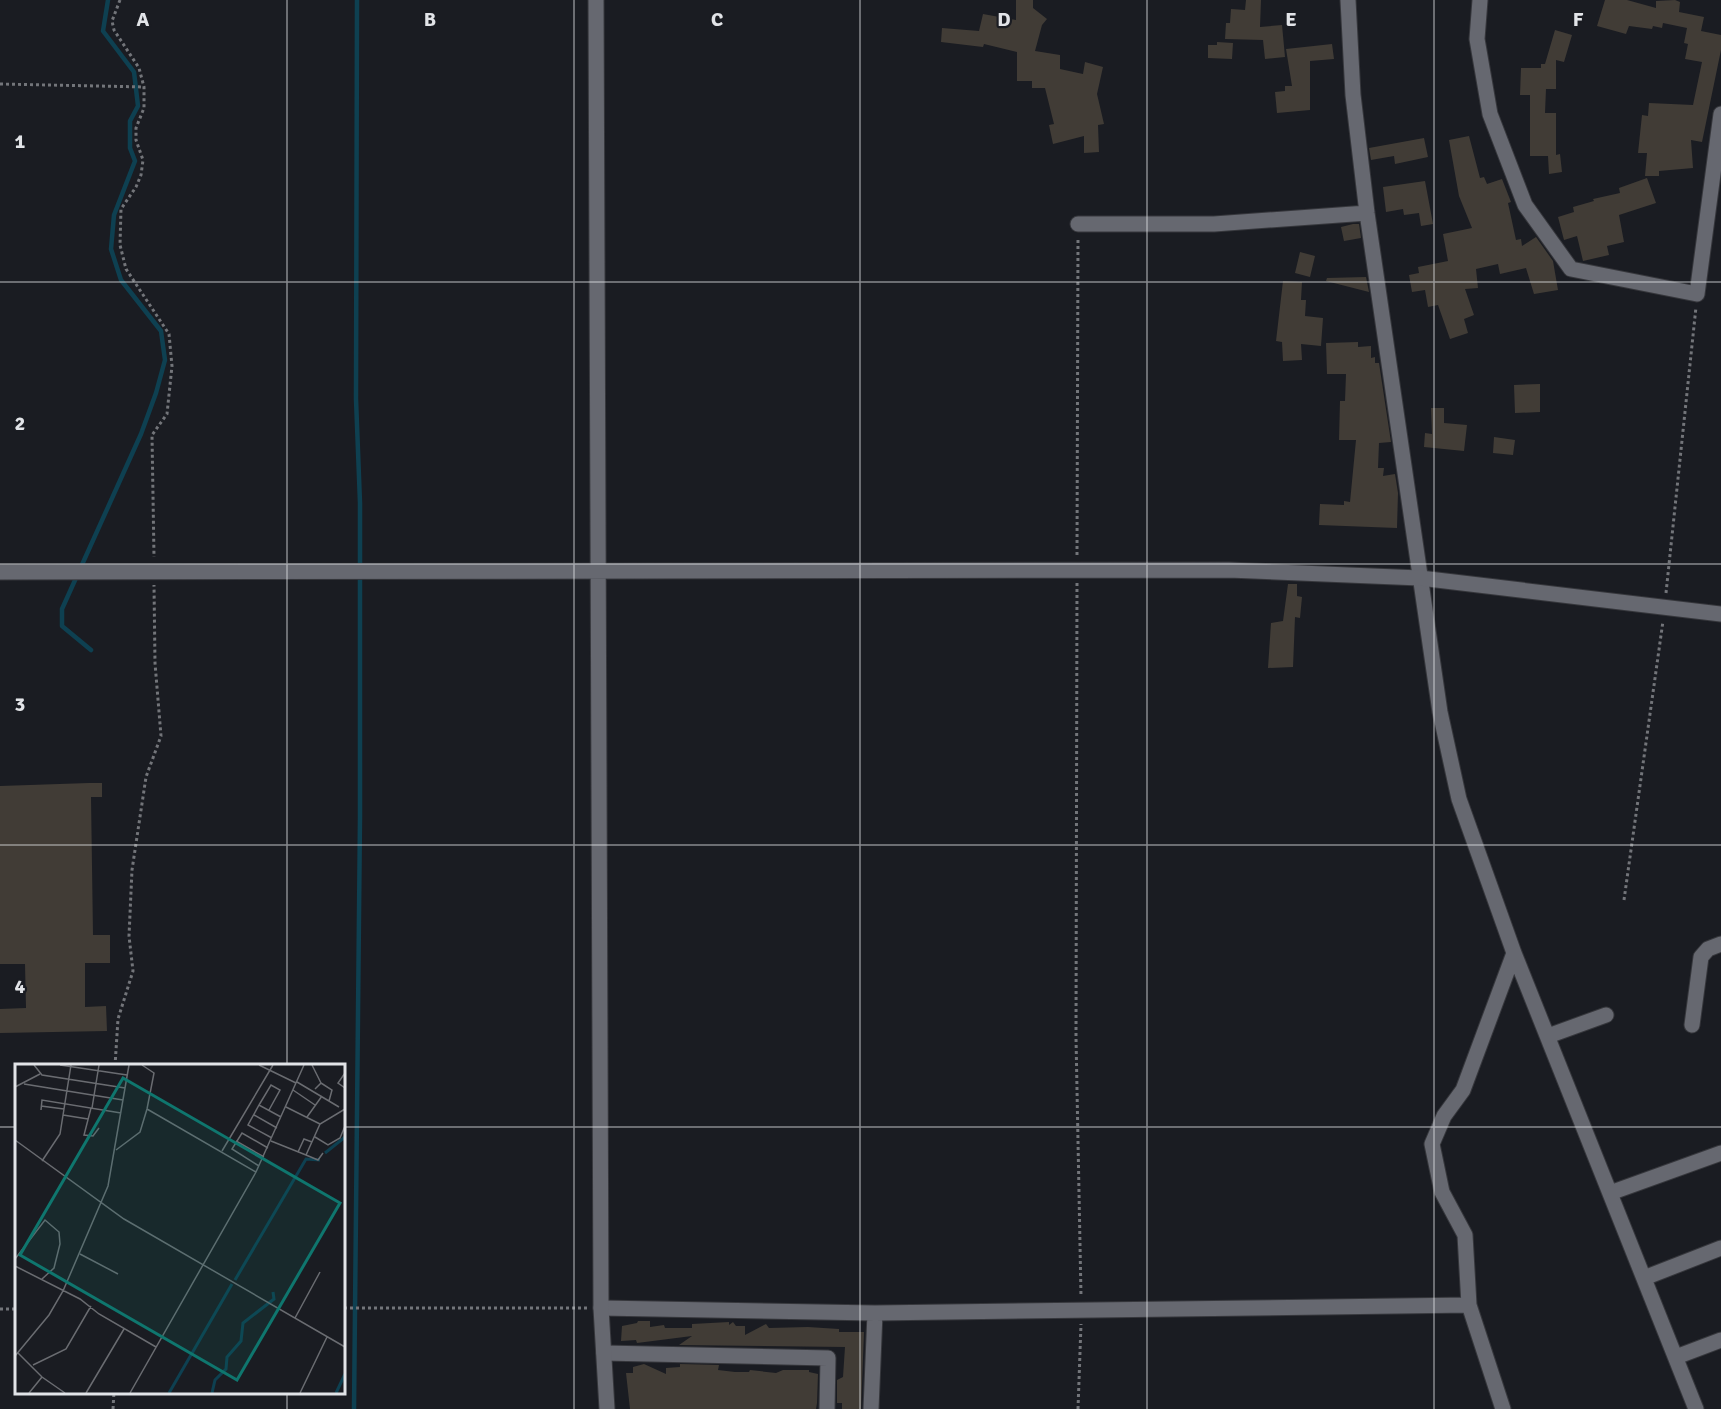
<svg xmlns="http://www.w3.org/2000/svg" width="1721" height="1409" font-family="Signika,sans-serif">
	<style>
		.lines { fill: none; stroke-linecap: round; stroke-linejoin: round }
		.stream { stroke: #0e4051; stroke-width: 4.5 }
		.building { fill: #413c36 }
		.minor-casing { stroke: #36373c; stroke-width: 17 }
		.tertiary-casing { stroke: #36373c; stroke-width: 17 }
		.path { stroke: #73757a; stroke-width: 3; stroke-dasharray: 3 3; stroke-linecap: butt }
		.minor { stroke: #666870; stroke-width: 15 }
		.tertiary { stroke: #666870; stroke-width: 15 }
		.grid { fill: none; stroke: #e2e4e8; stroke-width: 1.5; stroke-opacity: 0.55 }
		.inset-river { fill: none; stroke: #0e4051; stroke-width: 3 }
		.inset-road { fill: none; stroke: #6a6c71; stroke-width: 1.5 }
		.view { fill: #0f766e; fill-opacity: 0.15; stroke: #0f766e; stroke-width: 3 }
		.inset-edge { fill: none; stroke: #e2e4e8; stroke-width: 3 }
		.grid-label { font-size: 20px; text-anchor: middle; font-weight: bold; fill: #e2e4e8; stroke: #1a1c22; stroke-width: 4.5; stroke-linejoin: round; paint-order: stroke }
	</style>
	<rect width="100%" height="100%" fill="#1a1c22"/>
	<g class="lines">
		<path class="stream" d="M 91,650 L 62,626 L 62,609 L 141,434 L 156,393 L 165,360 L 161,331 L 121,280 L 111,249 L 114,215 L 135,161 L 130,148 L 130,121 L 138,106 L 134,72 L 103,31 L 108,0
			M 354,1409 L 360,817 L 360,503 L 356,399 L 357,0"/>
	</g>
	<path class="building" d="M 1016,0 L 1033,0 L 1033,8 L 1047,19 L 1042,25 L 1035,51 L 1060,55 L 1060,69 L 1083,74 L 1085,62 L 1103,67 L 1097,94 L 1104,124 L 1098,125 L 1099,152 L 1084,153 L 1084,136 L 1053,144 L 1049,125 L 1054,124 L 1045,88 L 1032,88 L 1032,81 L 1017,81 L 1017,52 L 984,44 L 983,47 L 941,42 L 942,28 L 979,31 L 983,14 L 1016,20 Z
		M 1246,0 L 1261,0 L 1260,27 L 1282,25 L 1285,57 L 1265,59 L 1263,40 L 1225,39 L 1226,23 L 1230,23 L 1231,9 L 1245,10 Z
		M 1605,0 L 1627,0 L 1656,8 L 1656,1 L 1675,0 L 1680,2 L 1679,12 L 1704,17 L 1701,31 L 1721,35 L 1721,50 L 1702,142 L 1691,140 L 1693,168 L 1659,171 L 1659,176 L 1645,176 L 1647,153 L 1638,153 L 1642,115 L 1648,116 L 1649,103 L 1693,105 L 1702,62 L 1685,59 L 1688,44 L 1684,43 L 1687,28 L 1663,23 L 1662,28 L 1653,26 L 1652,29 L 1629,26 L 1626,34 L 1597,26 Z
		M 1555,30 L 1572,35 L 1564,62 L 1556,60 L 1556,89 L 1546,89 L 1545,113 L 1556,113 L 1556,155 L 1560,154 L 1562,172 L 1549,174 L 1548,156 L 1530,156 L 1530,95 L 1520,95 L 1521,68 L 1541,68 L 1541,64 L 1545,64 Z
		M 1217,42 L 1233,43 L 1232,59 L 1208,58 L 1208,45 L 1217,45 Z
		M 1332,44 L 1334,59 L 1310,61 L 1310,110 L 1277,113 L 1275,92 L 1285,91 L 1285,86 L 1292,86 L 1286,49 Z
		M 1469,136 L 1480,178 L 1484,177 L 1487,184 L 1502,179 L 1511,202 L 1508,203 L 1516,240 L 1521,239 L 1522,246 L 1536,237 L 1553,261 L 1558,290 L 1534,294 L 1526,268 L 1500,274 L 1498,264 L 1476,269 L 1478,288 L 1465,289 L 1474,315 L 1464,319 L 1468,333 L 1450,339 L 1438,305 L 1428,307 L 1425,290 L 1412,292 L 1409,275 L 1419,273 L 1418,267 L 1448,261 L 1443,234 L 1472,228 L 1459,196 L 1449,140 Z
		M 1424,138 L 1428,157 L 1395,164 L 1394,156 L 1371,160 L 1369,148 Z
		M 1647,178 L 1656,203 L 1619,215 L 1624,242 L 1607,246 L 1609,255 L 1583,261 L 1577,236 L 1564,240 L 1558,217 L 1574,212 L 1573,207 L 1594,201 L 1593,199 L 1620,193 L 1619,188 Z
		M 1425,181 L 1433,224 L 1421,226 L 1419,213 L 1404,215 L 1403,209 L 1386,212 L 1383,187 Z
		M 1353,224 L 1359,224 L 1361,238 L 1344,241 L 1341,227 Z
		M 1300,252 L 1315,256 L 1310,277 L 1295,273 Z
		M 1366,277 L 1369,292 L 1326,281 L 1327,278 Z
		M 1283,281 L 1302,282 L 1301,300 L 1306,300 L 1305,316 L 1323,318 L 1321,346 L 1301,344 L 1302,360 L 1283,361 L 1282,342 L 1276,341 Z
		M 1358,342 L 1358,347 L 1371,346 L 1371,358 L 1375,357 L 1375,363 L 1379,363 L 1391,442 L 1379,443 L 1378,468 L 1384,468 L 1383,476 L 1395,474 L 1398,493 L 1397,528 L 1319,525 L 1320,504 L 1344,505 L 1344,501 L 1350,502 L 1356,440 L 1339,440 L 1340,401 L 1345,401 L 1346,374 L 1327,374 L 1326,343 Z
		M 1540,384 L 1540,412 L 1515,413 L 1514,385 Z
		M 1431,408 L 1444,408 L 1444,423 L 1467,425 L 1464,451 L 1424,447 L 1425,433 L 1432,434 Z
		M 1494,437 L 1515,440 L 1513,455 L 1493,453 Z
		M 1288,584 L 1297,584 L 1297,596 L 1302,597 L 1300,618 L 1295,617 L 1293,667 L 1268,668 L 1271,623 L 1283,621 Z
		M 89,783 L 102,783 L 102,797 L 91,797 L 93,935 L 110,935 L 110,963 L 85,963 L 85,1007 L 106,1006 L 107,1031 L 0,1033 L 0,1009 L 26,1008 L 25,964 L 0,964 L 0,786 Z
		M 638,1321 L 650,1321 L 650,1327 L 664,1325 L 665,1328 L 692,1328 L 692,1324 L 729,1322 L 729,1325 L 733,1322 L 736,1326 L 745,1326 L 745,1335 L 766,1324 L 769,1328 L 808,1327 L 839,1329 L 839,1332 L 864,1332 L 861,1409 L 842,1409 L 842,1403 L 837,1403 L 837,1380 L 843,1377 L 845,1347 L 679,1345 L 692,1336 L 637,1343 L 636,1340 L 621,1341 L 622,1326 L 637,1323 Z
		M 644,1364 L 666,1374 L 666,1368 L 680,1367 L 680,1364 L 719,1365 L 718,1370 L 735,1372 L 749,1372 L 750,1370 L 776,1373 L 783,1370 L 809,1370 L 809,1372 L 818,1374 L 817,1403 L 816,1409 L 630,1409 L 626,1373 L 633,1373 L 633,1367 Z"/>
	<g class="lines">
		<g class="minor-casing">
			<path id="minor" d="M 1348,0 L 1353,95 L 1367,213 L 1440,712 L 1459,799 L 1514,953 L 1696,1409
				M 1480,0 L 1477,39 L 1490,114 L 1525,205 L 1571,269 L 1697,294 L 1721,114
				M 1078,224 L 1214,224 L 1367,213
				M 1692,1025 L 1701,957 L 1708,949 L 1721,944
				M 1548,1036 L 1606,1015
				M 1610,1193 L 1721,1153
				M 1644,1278 L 1721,1248
				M 601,1308 L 875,1313 L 1469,1305
				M 604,1353 L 828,1358 L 827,1409
				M 1676,1357 L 1721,1340
				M 871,1409 L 875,1313
				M 1503,1409 L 1469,1305 L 1465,1235 L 1442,1192 L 1432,1144 L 1444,1116 L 1463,1090 L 1514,953"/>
		</g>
		<g class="tertiary-casing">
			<path id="tertiary" d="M 596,0 L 601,1308 L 607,1409
				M 0,572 L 1229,570 L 1420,578 L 1721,614"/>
		</g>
		<path class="path" d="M 120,0 L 112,21 L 114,30 L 139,68 L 144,87 L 144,108 L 136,128 L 136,140 L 143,160 L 141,175 L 136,187 L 121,209 L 120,245 L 126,269 L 169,334 L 172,366 L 167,414 L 152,435 L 154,557
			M 0,84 L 144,87
			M 1077,555 L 1078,238
			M 1077,583 L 1076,1037 L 1081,1296
			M 1666,593 L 1696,307
			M 1624,900 L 1663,621
			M 115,1066 L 118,1019 L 133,971 L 129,936 L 132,870 L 146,777 L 161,736 L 155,663 L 154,585
			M 344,1308 L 588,1308
			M 0,1309 L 16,1309
			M 113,1409 L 114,1392
			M 1078,1409 L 1081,1324"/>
		<use href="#minor" class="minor"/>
		<use href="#tertiary" class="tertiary"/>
	</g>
	<path class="grid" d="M 287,0 L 287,1066M 574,0 L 574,1409M 860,0 L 860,1409M 1147,0 L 1147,1409M 1434,0 L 1434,1409M 0,282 L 1721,282M 0,564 L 1721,564M 0,845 L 1721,845M 0,1127 L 16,1127M 344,1127 L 1721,1127M 287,1392 L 287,1409"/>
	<g transform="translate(15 1064)">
		<rect width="330" height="330" fill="#1a1c22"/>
		<path class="inset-river" d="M 310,89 L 330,73M 220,216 L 291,95 L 305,96M 154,329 L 217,220M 197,329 L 200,316 L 211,305 L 212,293 L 226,277 L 228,259 L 259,235 L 258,228M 321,329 L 330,310"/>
		<path class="inset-road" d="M 19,1 L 27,11 L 110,24M 45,1 L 112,11M 244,1 L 281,19M 297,1 L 306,19 L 300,25M 330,9 L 323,19 L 330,24M 282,18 L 324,43M 306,19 L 317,26 L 314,37M 9,20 L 108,36M 0,23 L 25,10M 278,26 L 300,41M 244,41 L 256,21 L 265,26 L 254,46M 26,42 L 49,45M 271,43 L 305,60M 76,44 L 69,71 L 78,72 L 84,64M 77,44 L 84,1M 132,45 L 241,108M 26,46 L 27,36 L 106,49M 48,51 L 73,55M 239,51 L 262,64M 292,53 L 307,32M 300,73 L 313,81 L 325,74 L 330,62M 257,74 L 233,61 L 244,41 L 266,53M 0,76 L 109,155 L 330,283M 221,77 L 249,93M 256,77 L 291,91 L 305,60 L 330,45M 101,86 L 125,68 L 132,45 L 139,9 L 127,1M 207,87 L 258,1M 283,88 L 289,75 L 297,78M 291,91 L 303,96 L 308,89M 27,97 L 45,70 L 56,1M 244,102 L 217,85 L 227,69 L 253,84M 65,190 L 103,210M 0,195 L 30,156 L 44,168 L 45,180 L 39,204 L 27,215M 0,202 L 65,235 L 84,250 L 141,283M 280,254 L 305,208M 3,289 L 27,313 L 50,329M 0,292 L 34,251 L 48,227 L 93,122 L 114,1M 18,301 L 51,285 L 76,242M 14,329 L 27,313M 71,329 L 109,265M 115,329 L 241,108 L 289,1M 285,329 L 312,273"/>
		<path class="view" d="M 108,14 L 325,139 L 222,316 L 5,191 Z"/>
		<rect width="330" height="330" class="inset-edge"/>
	</g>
	<g class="grid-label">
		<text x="143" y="26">A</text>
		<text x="430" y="26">B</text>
		<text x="717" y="26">C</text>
		<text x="1004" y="26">D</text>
		<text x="1291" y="26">E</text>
		<text x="1578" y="26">F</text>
		<text x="20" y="148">1</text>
		<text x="20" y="430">2</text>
		<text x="20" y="711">3</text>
		<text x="20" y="993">4</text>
	</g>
</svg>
